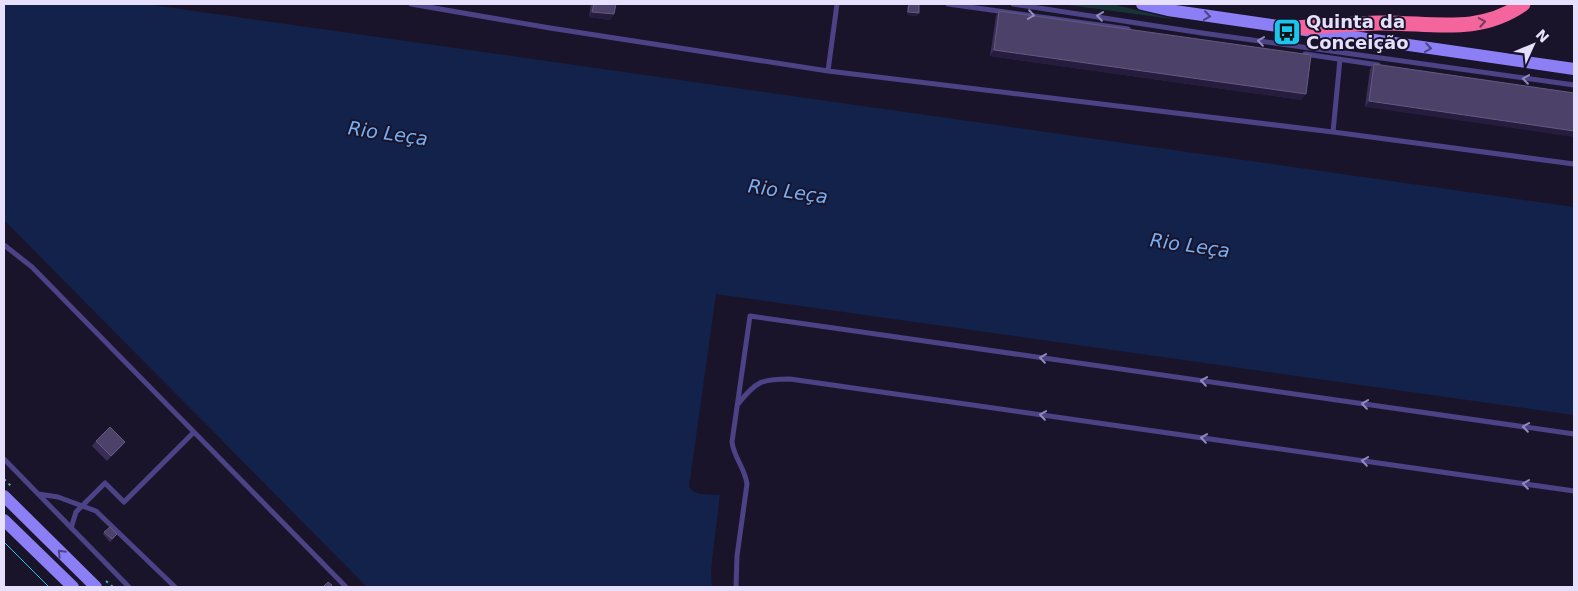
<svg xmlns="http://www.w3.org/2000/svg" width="1578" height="591" font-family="'DejaVu Sans',sans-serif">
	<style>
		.green { fill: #173335 }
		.water { fill: #12224b }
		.pier { fill: #1a142b }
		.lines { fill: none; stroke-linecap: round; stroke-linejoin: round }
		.path { stroke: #3bb2b6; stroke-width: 2; stroke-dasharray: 2.5 4; stroke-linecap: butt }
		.lane { stroke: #4b4386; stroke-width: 5 }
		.secondary { stroke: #8c7ff5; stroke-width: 12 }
		.highway { stroke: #f3659c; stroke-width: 15 }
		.tram { stroke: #1bc6ee; stroke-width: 1 }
		.wall { fill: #3a2e57 }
		.shaded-wall { fill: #251c3e }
		.building { fill: #4c4169; stroke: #645a80 }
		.oneway { stroke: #918abc }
		.oneway2 { stroke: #4d4486 }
		.oneway3 { stroke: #7c385e }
		.labels { text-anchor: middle; stroke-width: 4; stroke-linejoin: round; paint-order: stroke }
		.poi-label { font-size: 18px; font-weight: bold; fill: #e6e0fd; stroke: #1a142b; text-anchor: start }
		.water-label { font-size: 19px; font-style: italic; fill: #76aff5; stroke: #1a142b }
	</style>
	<rect width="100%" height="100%" fill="#1a142b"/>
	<path class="green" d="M 1060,4 L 1112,4 L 1173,19 Z"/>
	<path class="water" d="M 4,4 L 145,4 L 1574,207 L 1574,415 L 716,294 L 689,487 L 699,494 L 720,495 C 718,526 710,556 712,587 L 367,587 L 4,220 Z"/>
	<path class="pier" d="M 690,479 L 692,479 L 691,486 L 695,490 L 721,493 L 723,495 L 716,545 L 713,572 L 714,587 L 712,587 L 711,572 L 720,495 L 694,492 L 689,487 Z"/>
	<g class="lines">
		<path class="path" d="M 4,479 L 11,486
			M 106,581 L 113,587"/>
		<path class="lane" d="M 411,4 L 550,28 L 828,71 L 1333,132 L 1574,164
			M 948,4 L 1128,29
			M 1013,4 L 1202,33 L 1574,85
			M 1305,54 L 1378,65
			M 828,71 L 837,4
			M 1333,132 L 1340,59
			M 4,245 L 32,267 L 346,587
			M 738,404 C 756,381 762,379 790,379 L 1574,491
			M 4,459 L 129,587
			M 38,494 L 58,497 L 96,511 L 175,587
			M 71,528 L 76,512 L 105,483 L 124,502 L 194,432
			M 736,587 L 737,556 L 747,484 C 745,468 734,458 732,442 L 750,316 L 1574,434"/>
		<path class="secondary" d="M 1142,4 L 1168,10 L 1574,69
			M 4,496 L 96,587
			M 4,520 L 73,587"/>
		<path class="highway" d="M 1293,28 C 1322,26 1350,24 1378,23 C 1430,22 1478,36 1523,4"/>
		<path class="tram" d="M 4,542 L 49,587"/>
	</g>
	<path class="wall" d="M 591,4 L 616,4 L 614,14 L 610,20 L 589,17 Z
		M 909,4 L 919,13 L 917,16 L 907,15 L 907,7 Z
		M 999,11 L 1302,100 L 990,56 L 996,16 Z
		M 1374,64 L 1574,93 L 1365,107 L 1370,69 Z
		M 96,441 L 125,442 L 121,447 L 107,461 L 92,446 Z
		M 104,532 L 115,537 L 110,542 L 103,534 Z"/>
	<path class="shaded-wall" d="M 592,12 L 614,14 L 610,20 L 589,17 Z
		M 908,12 L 919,13 L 917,16 L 907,15 Z
		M 994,50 L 1306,94 L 1302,100 L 990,56 Z
		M 1369,101 L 1574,131 L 1574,137 L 1365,107 Z
		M 125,442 L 121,447 L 107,461 L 111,456 Z"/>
	<path class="building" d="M 594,4 L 616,4 L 614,14 L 592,12 Z
		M 909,4 L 919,5 L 919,13 L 908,12 Z
		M 999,11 L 1311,55 L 1306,94 L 994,50 Z
		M 1374,64 L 1574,93 L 1574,131 L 1369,101 Z
		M 110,427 L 125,442 L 111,456 L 96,441 Z
		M 110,527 L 117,534 L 112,539 L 104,532 Z
		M 328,582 L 332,585 L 330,587 L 323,587 Z"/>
	<defs><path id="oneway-chevron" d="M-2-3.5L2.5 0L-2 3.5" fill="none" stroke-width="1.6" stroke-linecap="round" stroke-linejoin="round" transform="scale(1.25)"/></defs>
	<g class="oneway">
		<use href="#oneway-chevron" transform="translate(1031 15) rotate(8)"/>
		<use href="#oneway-chevron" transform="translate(1100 16) rotate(-172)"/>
		<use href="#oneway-chevron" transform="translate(1261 41) rotate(-172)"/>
		<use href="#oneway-chevron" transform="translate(1526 79) rotate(-172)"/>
		<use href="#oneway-chevron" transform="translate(1043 358) rotate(-172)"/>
		<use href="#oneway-chevron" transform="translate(1204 381) rotate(-172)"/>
		<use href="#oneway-chevron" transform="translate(1365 404) rotate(-172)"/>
		<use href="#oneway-chevron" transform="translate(1043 415) rotate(-172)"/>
		<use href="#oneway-chevron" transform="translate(1526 427) rotate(-172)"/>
		<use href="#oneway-chevron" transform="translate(1204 438) rotate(-172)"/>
		<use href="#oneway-chevron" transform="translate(1365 461) rotate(-172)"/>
		<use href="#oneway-chevron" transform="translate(1526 484) rotate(-172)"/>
	</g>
	<g class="oneway2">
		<use href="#oneway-chevron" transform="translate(1207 16) rotate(8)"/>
		<use href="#oneway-chevron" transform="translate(1428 48) rotate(8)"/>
		<use href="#oneway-chevron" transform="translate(61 553) rotate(-135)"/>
	</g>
	<use class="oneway3" href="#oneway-chevron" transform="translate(1482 22) rotate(-10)"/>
	<defs>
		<g id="bus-square" transform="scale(1.4375)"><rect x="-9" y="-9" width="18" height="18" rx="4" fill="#1bc6ee" stroke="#1a142b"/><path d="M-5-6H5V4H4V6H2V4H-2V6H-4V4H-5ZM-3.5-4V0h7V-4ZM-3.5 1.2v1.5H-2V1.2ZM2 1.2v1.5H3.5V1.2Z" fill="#111"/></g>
	</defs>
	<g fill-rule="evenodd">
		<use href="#bus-square" x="1287" y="32"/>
	</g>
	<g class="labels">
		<g class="poi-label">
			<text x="1306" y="28">Quinta da<tspan x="1306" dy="21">Conceição</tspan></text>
		</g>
		<g class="water-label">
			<text transform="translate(388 133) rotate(8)" y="7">Rio Leça</text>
			<text transform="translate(788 191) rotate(8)" y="7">Rio Leça</text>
			<text transform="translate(1190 245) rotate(8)" y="7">Rio Leça</text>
		</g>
	</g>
	<rect width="1578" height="591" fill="none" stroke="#e6e0fd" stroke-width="10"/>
	<g transform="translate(1533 45) rotate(46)" stroke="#1a142b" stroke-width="4" paint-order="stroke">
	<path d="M0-4L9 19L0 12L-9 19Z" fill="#e6e0fd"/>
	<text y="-8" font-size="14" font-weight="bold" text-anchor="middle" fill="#e6e0fd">N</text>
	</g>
</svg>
